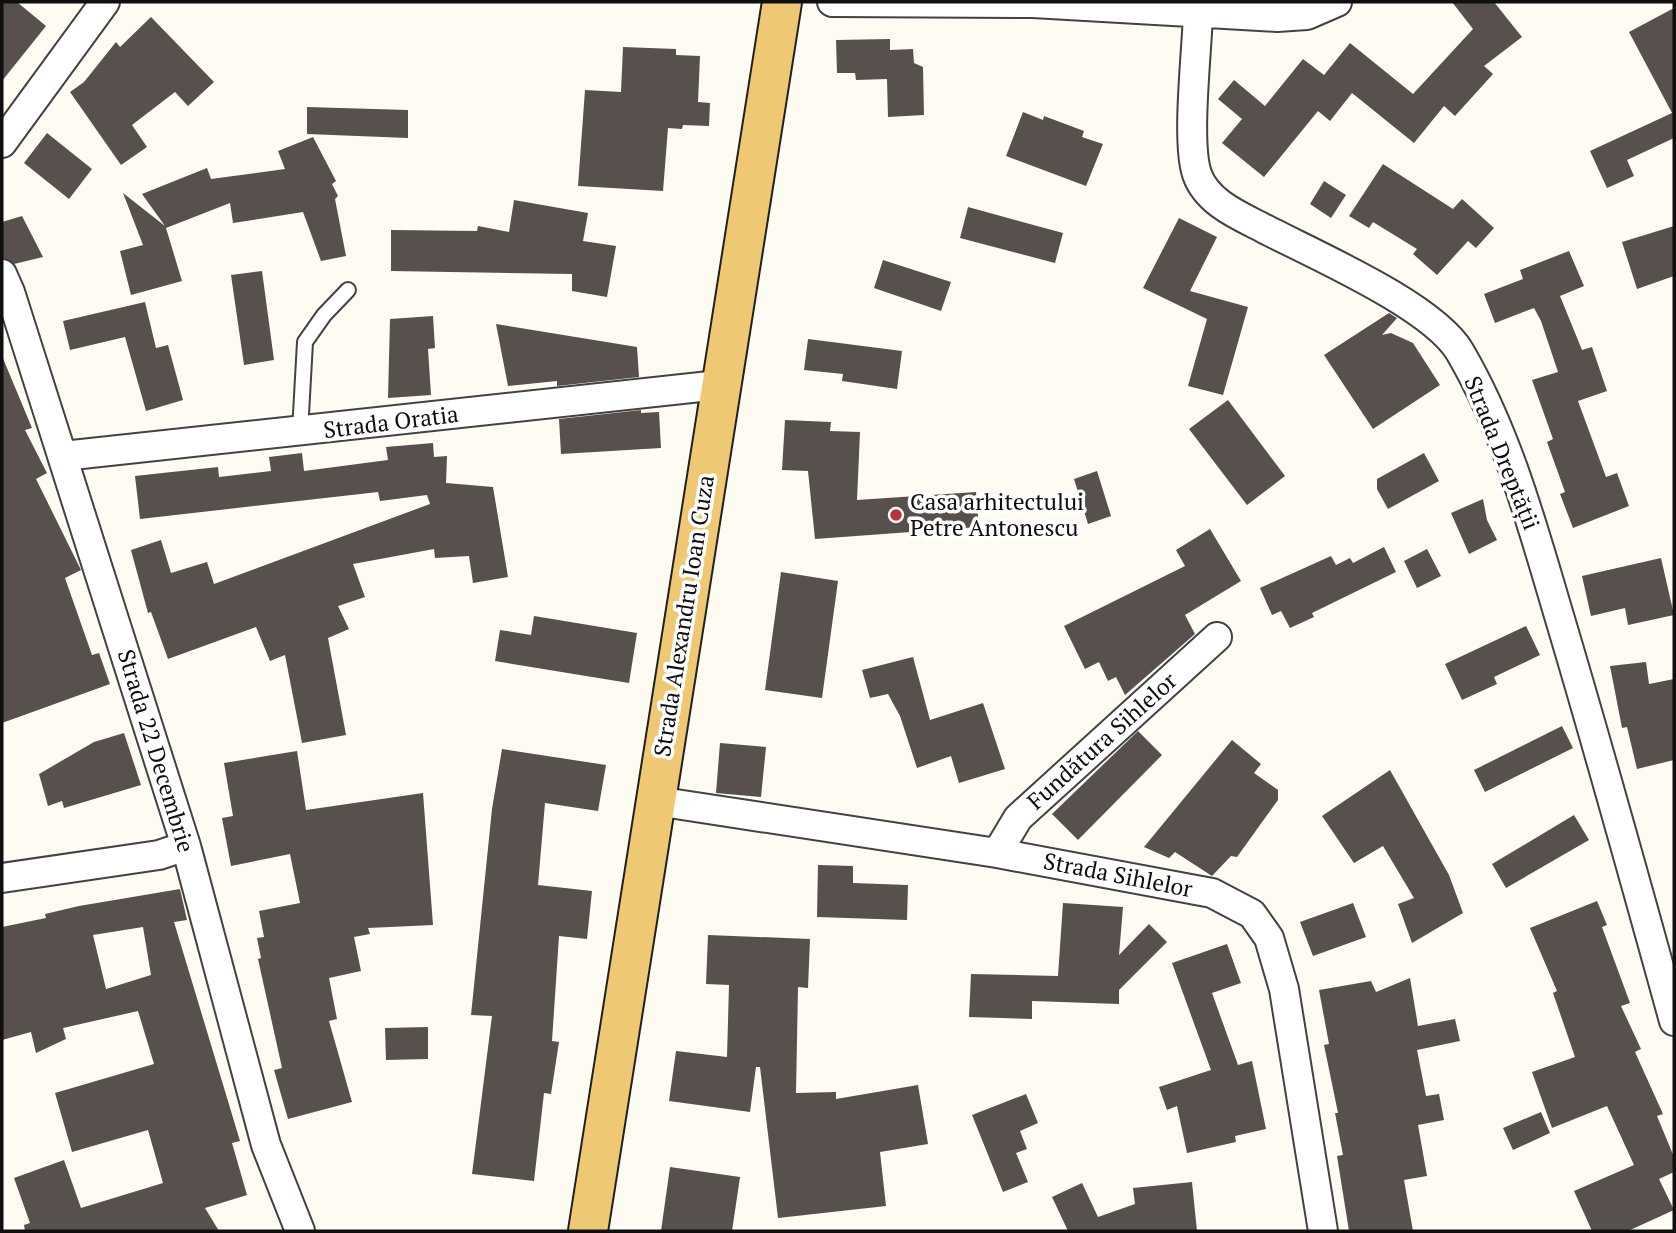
<svg xmlns="http://www.w3.org/2000/svg" width="1676" height="1233" font-family="'PT Serif',serif">
	<style>
		.building { fill: #57504c; fill-rule: evenodd }
		.lines { fill: none; stroke-linecap: round; stroke-linejoin: round }
		.lane-casing { stroke: #424242; stroke-width: 18 }
		.street-casing { stroke: #424242; stroke-width: 32 }
		.primary-casing { stroke: #202020; stroke-width: 42 }
		.lane { stroke: #fff; stroke-width: 14 }
		.street { stroke: #fff; stroke-width: 28 }
		.primary { stroke: #eec872; stroke-width: 38 }
		.poi-dot { fill: #b53140; stroke: #fff; stroke-width: 2.5 }
		.labels { text-anchor: middle; stroke-width: 7; stroke-linejoin: round; paint-order: stroke }
		.street-label { font-size: 23px; fill: #0f0f0f; stroke: #fff }
		.poi-label { font-size: 23px; fill: #0f0f0f; stroke: #fff; text-anchor: start }
	</style>
	<rect width="100%" height="100%" fill="#fefbf2"/>
	<path class="building" d="M 2,2 L 17,2 L 46,26 L 2,81 Z
		M 1452,2 L 1494,2 L 1522,37 L 1484,66 L 1493,74 L 1455,116 L 1444,106 L 1414,143 L 1352,93 L 1330,121 L 1318,111 L 1264,177 L 1222,143 L 1242,119 L 1218,99 L 1234,80 L 1265,106 L 1303,59 L 1324,75 L 1350,43 L 1413,94 L 1473,29 Z
		M 1674,8 L 1674,138 L 1627,160 L 1634,176 L 1607,188 L 1590,151 L 1672,113 L 1629,32 Z
		M 151,17 L 214,82 L 188,106 L 175,92 L 132,125 L 147,147 L 121,165 L 70,92 L 84,82 L 116,42 L 120,47 Z
		M 890,39 L 890,50 L 913,49 L 914,63 L 923,67 L 924,115 L 888,117 L 887,79 L 856,80 L 855,73 L 837,73 L 836,40 Z
		M 623,47 L 676,49 L 676,55 L 700,56 L 698,102 L 710,103 L 709,126 L 683,125 L 682,129 L 668,128 L 663,191 L 578,186 L 585,90 L 621,92 Z
		M 307,107 L 408,110 L 408,138 L 307,134 Z
		M 1023,112 L 1043,120 L 1044,116 L 1084,131 L 1082,137 L 1103,144 L 1086,186 L 1006,156 Z
		M 47,133 L 92,169 L 69,199 L 24,163 Z
		M 313,137 L 336,181 L 332,184 L 338,196 L 335,199 L 346,256 L 321,261 L 303,212 L 233,223 L 230,203 L 166,228 L 182,281 L 131,295 L 120,251 L 143,245 L 123,193 L 165,226 L 142,194 L 207,168 L 211,179 L 285,169 L 278,151 Z
		M 1383,164 L 1453,209 L 1462,199 L 1494,228 L 1476,248 L 1468,241 L 1437,275 L 1413,254 L 1417,249 L 1373,222 L 1369,228 L 1349,216 Z
		M 1324,181 L 1346,195 L 1331,218 L 1310,204 Z
		M 514,200 L 588,213 L 583,241 L 616,246 L 607,297 L 572,291 L 572,274 L 391,271 L 391,230 L 477,231 L 478,226 L 509,232 Z
		M 968,207 L 1063,233 L 1055,263 L 960,238 Z
		M 22,216 L 43,257 L 14,264 L 2,258 L 2,222 Z
		M 1179,218 L 1217,237 L 1190,291 L 1248,307 L 1223,395 L 1188,386 L 1207,319 L 1143,288 Z
		M 1674,226 L 1674,276 L 1637,289 L 1622,242 Z
		M 1569,251 L 1584,286 L 1560,296 L 1582,350 L 1592,347 L 1607,391 L 1578,401 L 1606,477 L 1617,473 L 1629,506 L 1573,528 L 1560,494 L 1565,492 L 1547,442 L 1553,439 L 1532,380 L 1558,372 L 1541,321 L 1534,308 L 1495,323 L 1484,294 L 1523,279 L 1520,270 Z
		M 883,260 L 951,282 L 941,311 L 874,288 Z
		M 262,271 L 274,360 L 244,365 L 231,275 Z
		M 145,302 L 156,348 L 168,345 L 183,400 L 146,411 L 125,337 L 70,350 L 63,321 Z
		M 1389,313 L 1397,318 L 1382,335 L 1391,333 L 1413,343 L 1440,385 L 1373,429 L 1324,355 Z
		M 433,316 L 435,348 L 428,349 L 431,395 L 388,398 L 390,319 Z
		M 496,324 L 637,347 L 639,377 L 557,386 L 557,381 L 508,386 Z
		M 808,339 L 902,351 L 897,389 L 842,381 L 843,374 L 804,370 Z
		M 2,356 L 32,428 L 25,430 L 47,473 L 36,479 L 81,570 L 65,578 L 92,655 L 99,653 L 110,684 L 2,723 Z
		M 1228,400 L 1285,476 L 1247,505 L 1189,429 Z
		M 641,410 L 641,413 L 659,412 L 661,448 L 561,454 L 559,419 Z
		M 785,420 L 831,422 L 830,431 L 860,432 L 857,500 L 976,492 L 979,527 L 815,539 L 808,471 L 782,470 Z
		M 433,443 L 434,457 L 447,456 L 446,483 L 493,487 L 508,577 L 473,583 L 469,556 L 435,558 L 434,549 L 353,564 L 365,597 L 338,606 L 349,629 L 328,638 L 346,735 L 302,743 L 285,655 L 270,661 L 256,627 L 168,659 L 151,612 L 148,613 L 131,550 L 161,540 L 171,573 L 207,562 L 214,584 L 430,504 L 427,495 L 380,501 L 378,492 L 140,519 L 135,476 L 218,467 L 219,477 L 271,471 L 269,457 L 302,453 L 304,471 L 388,460 L 386,447 Z
		M 1424,453 L 1439,481 L 1388,509 L 1377,489 L 1377,479 Z
		M 1097,471 L 1111,516 L 1088,524 L 1074,479 Z
		M 1483,499 L 1487,520 L 1497,540 L 1469,554 L 1451,513 Z
		M 1210,529 L 1241,581 L 1185,615 L 1195,634 L 1125,695 L 1116,677 L 1108,681 L 1099,662 L 1085,669 L 1064,626 L 1185,566 L 1176,550 Z
		M 1384,547 L 1396,572 L 1312,613 L 1314,617 L 1290,628 L 1281,611 L 1272,615 L 1260,588 L 1331,556 L 1336,565 L 1350,558 L 1353,563 Z
		M 1427,549 L 1441,576 L 1417,588 L 1404,561 Z
		M 1661,558 L 1674,615 L 1628,625 L 1625,608 L 1591,616 L 1582,576 Z
		M 781,572 L 838,581 L 822,698 L 765,690 Z
		M 534,616 L 637,633 L 629,683 L 495,661 L 500,630 L 531,635 Z
		M 1526,626 L 1540,655 L 1494,677 L 1497,684 L 1462,700 L 1445,664 Z
		M 913,657 L 930,720 L 983,703 L 1005,769 L 959,783 L 951,756 L 917,768 L 900,716 L 888,694 L 870,698 L 862,670 Z
		M 1646,662 L 1649,684 L 1674,679 L 1674,760 L 1637,769 L 1627,727 L 1622,728 L 1610,666 Z
		M 1562,726 L 1573,748 L 1485,792 L 1474,770 Z
		M 1138,731 L 1162,755 L 1078,840 L 1052,814 Z
		M 124,733 L 141,785 L 64,808 L 62,801 L 48,806 L 39,774 L 94,742 Z
		M 1232,740 L 1261,764 L 1254,773 L 1278,790 L 1278,800 L 1237,857 L 1231,856 L 1212,876 L 1175,852 L 1169,858 L 1144,847 Z
		M 720,743 L 766,747 L 761,797 L 716,793 Z
		M 502,749 L 606,765 L 598,811 L 545,803 L 538,885 L 592,891 L 587,939 L 559,936 L 552,1041 L 559,1042 L 551,1094 L 544,1093 L 534,1181 L 472,1174 L 492,1016 L 471,1015 L 492,809 Z
		M 297,751 L 306,810 L 423,793 L 433,925 L 368,928 L 370,934 L 354,937 L 361,971 L 329,978 L 337,1019 L 329,1021 L 352,1102 L 288,1119 L 274,1070 L 282,1068 L 258,959 L 261,958 L 257,938 L 264,937 L 259,911 L 300,903 L 290,854 L 231,866 L 222,818 L 233,816 L 224,763 Z
		M 1390,770 L 1449,875 L 1463,913 L 1412,943 L 1398,904 L 1414,898 L 1383,846 L 1354,863 L 1322,816 Z
		M 1574,815 L 1589,840 L 1506,888 L 1492,864 Z
		M 818,865 L 853,866 L 853,883 L 908,885 L 907,920 L 817,917 Z
		M 180,889 L 187,920 L 174,922 L 240,1141 L 232,1143 L 247,1195 L 205,1208 L 219,1231 L 25,1231 L 24,1225 L 30,1223 L 14,1178 L 64,1160 L 81,1208 L 163,1183 L 148,1130 L 72,1152 L 55,1093 L 154,1064 L 138,1011 L 63,1028 L 66,1039 L 36,1053 L 31,1032 L 2,1040 L 2,927 L 46,918 L 45,914 L 79,906 ZM 143,927 L 151,975 L 106,989 L 93,935 Z
		M 1597,901 L 1607,925 L 1602,927 L 1630,1003 L 1621,1006 L 1641,1049 L 1635,1052 L 1663,1114 L 1657,1116 L 1674,1157 L 1674,1172 L 1659,1179 L 1674,1210 L 1628,1231 L 1592,1231 L 1574,1191 L 1634,1165 L 1607,1106 L 1552,1128 L 1532,1072 L 1575,1057 L 1553,993 L 1557,991 L 1530,928 Z
		M 1063,903 L 1123,907 L 1119,955 L 1149,924 L 1167,942 L 1119,990 L 1119,1004 L 1032,1001 L 1032,1019 L 969,1017 L 971,974 L 1058,976 Z
		M 1353,903 L 1366,937 L 1313,956 L 1300,922 Z
		M 708,935 L 810,939 L 808,988 L 798,987 L 796,1093 L 836,1092 L 836,1099 L 918,1085 L 928,1144 L 880,1152 L 886,1206 L 778,1218 L 760,1067 L 756,1067 L 750,1112 L 669,1101 L 676,1051 L 727,1057 L 729,985 L 706,984 Z
		M 1227,944 L 1241,983 L 1212,993 L 1238,1065 L 1252,1061 L 1266,1129 L 1235,1136 L 1236,1142 L 1187,1153 L 1177,1106 L 1167,1110 L 1159,1087 L 1211,1070 L 1172,963 Z
		M 1410,978 L 1418,1026 L 1455,1019 L 1460,1041 L 1417,1050 L 1426,1096 L 1439,1094 L 1444,1120 L 1418,1125 L 1427,1176 L 1404,1180 L 1413,1231 L 1349,1231 L 1337,1156 L 1343,1155 L 1335,1113 L 1338,1113 L 1324,1045 L 1329,1044 L 1319,990 L 1371,981 L 1376,992 Z
		M 428,1027 L 428,1059 L 386,1060 L 385,1028 Z
		M 1026,1094 L 1038,1123 L 1020,1131 L 1027,1149 L 1016,1153 L 1028,1182 L 1003,1192 L 972,1115 Z
		M 1541,1112 L 1550,1133 L 1513,1150 L 1503,1128 Z
		M 670,1167 L 740,1177 L 732,1231 L 661,1231 Z
		M 1192,1182 L 1197,1231 L 1068,1231 L 1052,1197 L 1082,1183 L 1098,1217 L 1135,1204 L 1133,1188 Z"/>
	<g class="lines">
		<g class="lane-casing">
			<path id="lane" d="M 300,432 L 305,342 L 324,315 L 348,290"/>
		</g>
		<g class="street-casing">
			<path id="street" d="M 832,2 L 1033,3 L 1277,17 L 1307,15 L 1337,2
				M 1198,13 C 1197,51 1186,142 1197,174 C 1207,203 1240,216 1265,229 C 1315,255 1433,306 1460,352 C 1508,434 1533,528 1560,619 C 1600,753 1637,887 1674,1021
				M 2,143 L 105,2
				M 2,274 L 10,292 L 186,846 L 266,1145 L 300,1231
				M 63,456 L 719,385
				M 656,801 L 997,853 L 1212,893 L 1252,914 L 1269,938 L 1284,989 L 1323,1231
				M 997,853 L 1018,818 L 1217,637
				M 2,878 L 159,855 L 186,846"/>
		</g>
		<g class="primary-casing">
			<path id="primary" d="M 588,1231 L 782,2"/>
		</g>
		<use href="#lane" class="lane"/>
		<use href="#street" class="street"/>
		<use href="#primary" class="primary"/>
	</g>
	<circle class="poi-dot" cx="896" cy="515" r="7"/>
	<g class="labels">
		<g class="street-label">
			<text transform="translate(391 422) rotate(-7)" y="8">Strada Oratia</text>
			<text transform="translate(1502 453) rotate(68)" y="8">Strada Dreptății</text>
			<text transform="translate(684 616) rotate(-81)" y="8">Strada Alexandru Ioan Cuza</text>
			<text transform="translate(1102 741) rotate(-42)" y="8">Fundătura Sihlelor</text>
			<text transform="translate(156 751) rotate(73)" y="8">Strada 22 Decembrie</text>
			<text transform="translate(1118 875) rotate(11)" y="8">Strada Sihlelor</text>
		</g>
		<g class="poi-label">
			<text x="910" y="510">Casa arhitectului<tspan x="910" dy="26">Petre Antonescu</tspan></text>
		</g>
	</g>
	<rect width="1676" height="1233" fill="none" stroke="#0f0f0f" stroke-width="7"/>
</svg>
